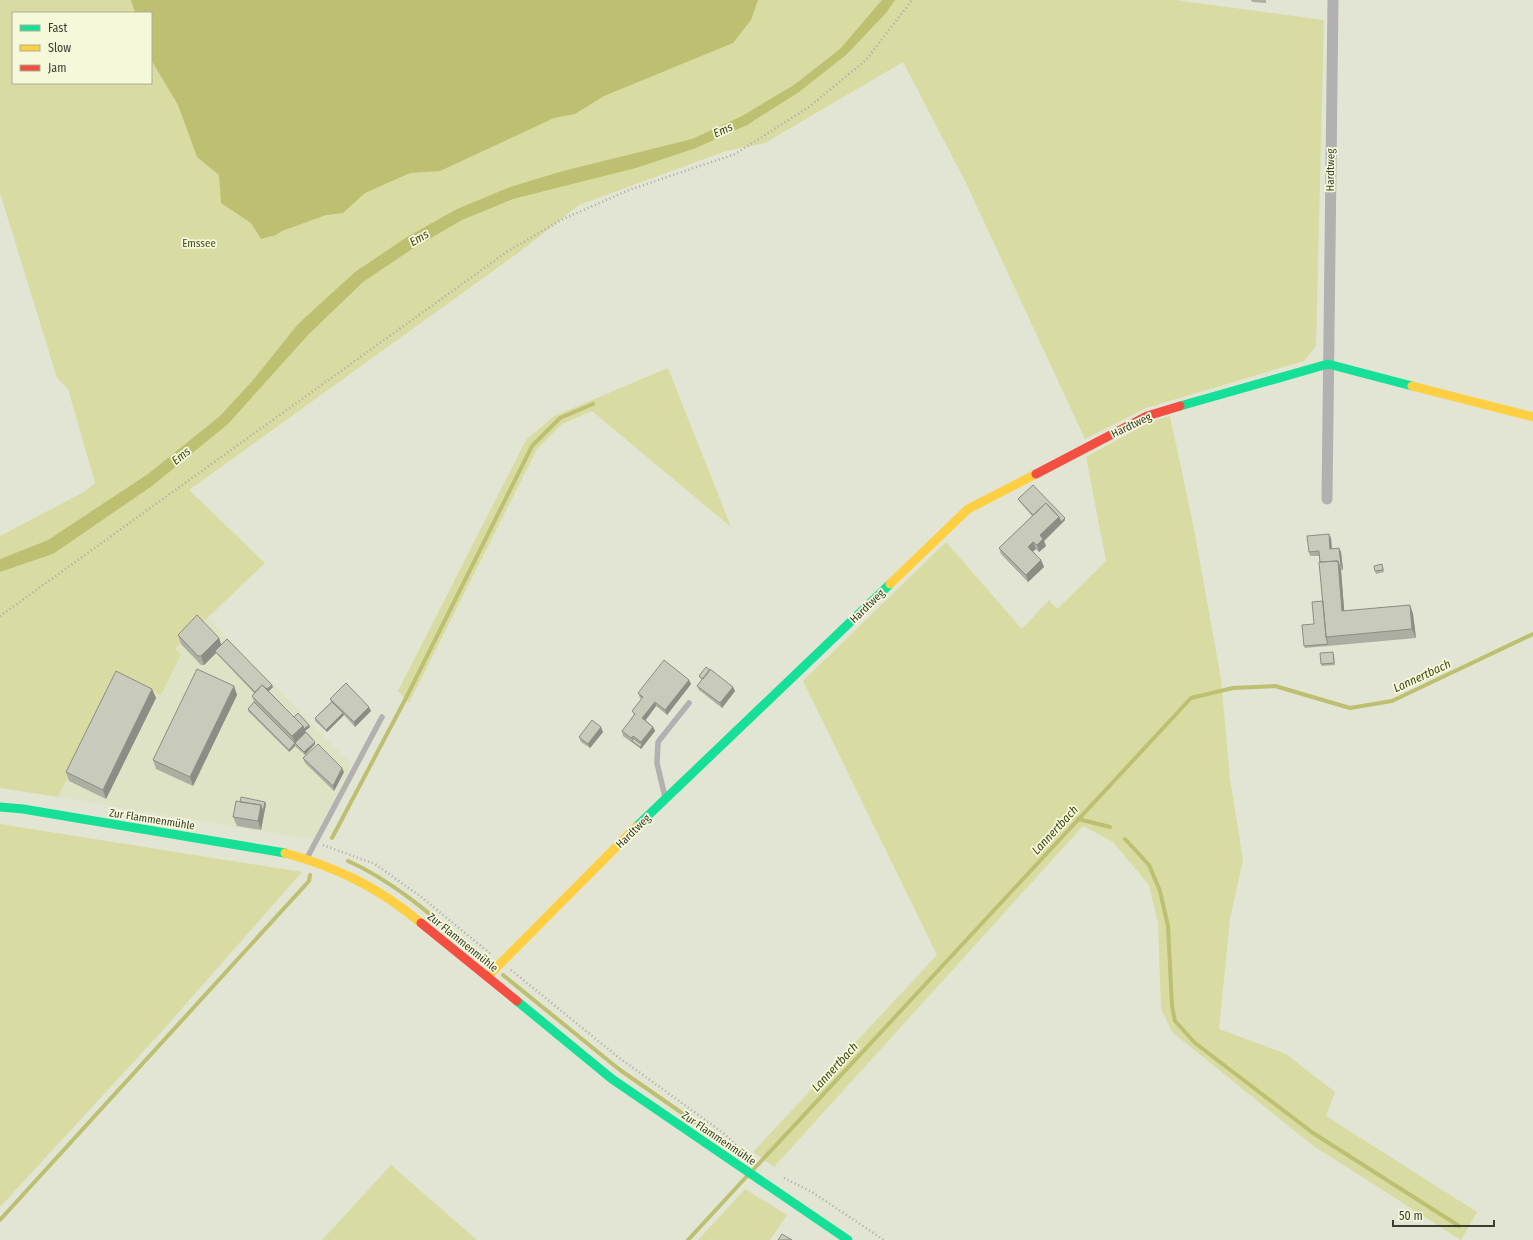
<svg xmlns="http://www.w3.org/2000/svg" width="1533" height="1240" font-family="'Fira Sans Condensed',sans-serif">
	<style>
		.built { fill: #dfe3c5 }
		.green { fill: #d8dca3; fill-rule: evenodd }
		.water { fill: #bcc070 }
		.lines { fill: none; stroke-linecap: round; stroke-linejoin: round }
		.stream { stroke: #bcc070; stroke-width: 4 }
		.path { stroke: #aaa9a5; stroke-width: 2.5; stroke-dasharray: 1 3; stroke-linecap: butt }
		.lane { stroke: #b2b0b0; stroke-width: 5.5 }
		.street { stroke: #b2b0b0; stroke-width: 11 }
		.fast { stroke: #16e098; stroke-width: 9 }
		.slow { stroke: #ffcf43; stroke-width: 9 }
		.jam { stroke: #f24e42; stroke-width: 9 }
		.wall { fill: #acaea2 }
		.shaded-wall { fill: #8c8d84 }
		.building { fill: #c8cabc; stroke: #8c8d84 }
		.labels { text-anchor: middle; stroke-width: 3.5; stroke-linejoin: round; paint-order: stroke }
		.street-label { font-size: 11px; fill: #3c3d31; stroke: #f6f9d9 }
		.park-label { font-size: 11px; fill: #474a1e; stroke: #f6f9d9 }
		.water-label { font-size: 12px; font-style: italic; fill: #474a1e; stroke: #f6f9d9 }
	</style>
	<rect width="100%" height="100%" fill="#e2e5d3"/>
	<path class="built" d="M 207,617 L 352,764 L 313,840 L 58,797 L 118,675 L 175,649 Z"/>
	<path class="green" d="M 0,0 L 1175,0 L 1324,20 L 1316,346 L 1304,361 L 1146,408 L 1085,439 L 966,183 L 903,62 L 765,143 L 726,151 L 579,205 L 522,250 L 189,490 L 265,563 L 175,649 L 181,654 L 161,695 L 118,675 L 58,797 L 0,788 L 0,572 L 53,554 L 102,505 L 48,540 L 0,559 L 0,536 L 84,492 L 95,483 L 68,389 L 57,378 L 0,193 ZM 13,13 L 151,13 L 151,83 L 13,83 Z
		M 668,368 L 731,527 L 592,411 L 562,424 L 537,449 L 409,703 L 398,691 L 526,440 L 554,416 Z
		M 1170,416 L 1194,529 L 1221,679 L 1230,779 L 1243,860 L 1230,919 L 1219,1029 L 1286,1054 L 1335,1092 L 1326,1116 L 1477,1212 L 1461,1240 L 1312,1145 L 1172,1032 L 1161,1009 L 1158,923 L 1149,885 L 1113,842 L 1083,826 L 774,1167 L 753,1152 L 937,955 L 803,681 L 946,542 L 1022,629 L 1049,600 L 1057,609 L 1106,561 L 1086,457 L 1150,422 Z
		M 0,824 L 302,872 L 163,1030 L 0,1207 Z
		M 391,1165 L 477,1240 L 322,1240 Z
		M 745,1189 L 787,1215 L 770,1240 L 698,1240 Z"/>
	<path class="water" d="M 131,0 L 758,0 L 751,20 L 733,43 L 604,96 L 575,114 L 554,118 L 440,171 L 410,173 L 365,193 L 343,213 L 326,215 L 282,231 L 276,235 L 261,239 L 251,223 L 221,203 L 219,175 L 197,157 L 178,105 L 153,63 L 151,58 L 151,13 L 135,13 Z
		M 882,0 L 895,0 L 886,13 L 846,55 L 799,92 L 747,125 L 696,148 L 636,168 L 513,199 L 462,220 L 412,249 L 363,282 L 308,335 L 228,424 L 152,486 L 53,554 L 0,572 L 0,559 L 48,540 L 148,474 L 220,416 L 254,379 L 298,324 L 355,272 L 407,237 L 457,209 L 510,187 L 563,171 L 692,139 L 742,116 L 794,85 L 840,49 Z"/>
	<g class="lines">
		<path class="stream" d="M 1078,819 L 1110,827
			M 332,838 L 406,698 L 532,446 L 560,418 L 593,404
			M 1125,839 L 1149,865 L 1160,891 L 1168,926 L 1172,1006 L 1175,1021 L 1195,1043 L 1313,1133 L 1459,1226
			M 348,861 C 400,884 443,926 486,961
			M 503,975 L 620,1070 L 731,1147
			M 753,1170 L 1191,698 L 1233,688 L 1275,686 L 1350,708 L 1392,701 L 1533,634
			M 0,1220 L 309,881 L 310,875
			M 688,1240 L 748,1175"/>
		<path class="path" d="M 0,616 L 508,251 L 563,219 L 629,190 L 735,154 L 809,107 L 866,60 L 912,0
			M 323,845 L 375,864 L 420,896 L 492,955
			M 511,970 L 618,1057 L 722,1132 L 736,1145
			M 784,1178 L 812,1192 L 884,1240"/>
		<path class="lane" d="M 665,797 L 657,763 L 658,742 L 689,703
			M 307,858 L 382,717"/>
		<path class="street" d="M 1327,499 L 1333,0"/>
		<path class="fast" d="M 1180,406 L 1328,364 L 1412,386
			M 0,807 L 23,809 L 285,853
			M 636,827 L 890,584
			M 517,1001 L 612,1079 L 848,1240"/>
		<path class="slow" d="M 1412,386 L 1533,417
			M 890,584 L 968,509 L 1036,474
			M 285,853 C 338,868 378,887 421,923
			M 487,977 L 636,827"/>
		<path class="jam" d="M 1036,474 L 1147,416 L 1180,406
			M 421,923 L 517,1001"/>
	</g>
	<path class="wall" d="M 1251,0 L 1266,0 L 1266,3 L 1252,2 Z
		M 1018,499 L 1065,520 L 1044,541 L 1046,546 L 1039,552 L 1036,549 L 1033,551 L 1041,560 L 1044,567 L 1028,582 L 1001,554 L 999,548 L 1032,516 L 1019,501 Z
		M 1329,534 L 1331,538 L 1332,549 L 1339,548 L 1341,552 L 1343,570 L 1341,570 L 1344,611 L 1410,605 L 1413,614 L 1416,638 L 1305,648 L 1304,646 L 1314,624 L 1323,601 L 1319,556 L 1310,556 L 1309,552 Z
		M 1383,567 L 1384,572 L 1376,574 L 1375,571 Z
		M 178,635 L 219,638 L 221,644 L 272,685 L 273,687 L 269,691 L 294,717 L 309,725 L 310,727 L 305,731 L 315,742 L 315,744 L 305,755 L 295,746 L 289,752 L 248,711 L 248,709 L 254,702 L 252,696 L 254,693 L 216,653 L 204,665 L 201,665 L 181,644 Z
		M 1334,654 L 1335,665 L 1322,666 L 1321,664 Z
		M 699,676 L 735,691 L 722,708 L 699,690 L 697,686 L 702,680 L 700,678 Z
		M 689,680 L 691,684 L 667,715 L 656,706 L 646,720 L 653,727 L 655,731 L 641,749 L 623,736 L 622,731 L 634,715 L 632,711 L 642,699 L 640,698 L 638,693 Z
		M 234,686 L 237,695 L 193,786 L 156,769 L 153,760 Z
		M 152,689 L 156,698 L 106,799 L 69,781 L 66,772 Z
		M 330,699 L 371,711 L 355,727 L 344,715 L 327,732 L 315,721 L 315,718 L 331,702 Z
		M 603,732 L 590,748 L 581,742 L 579,737 Z
		M 303,758 L 344,772 L 334,791 L 305,763 Z
		M 266,804 L 261,830 L 237,826 L 233,817 Z"/>
	<path class="shaded-wall" d="M 1059,517 L 1065,518 L 1065,520 L 1044,541 L 1046,546 L 1039,552 L 1037,545 L 1040,535 Z
		M 1329,534 L 1331,538 L 1332,553 L 1330,549 Z
		M 1033,542 L 1036,549 L 1031,553 L 1028,547 Z
		M 1339,548 L 1341,552 L 1343,570 L 1341,565 Z
		M 1041,560 L 1044,567 L 1028,582 L 1026,575 Z
		M 1338,561 L 1341,570 L 1345,620 L 1342,611 Z
		M 1410,605 L 1413,614 L 1416,638 L 1412,629 Z
		M 219,638 L 222,647 L 215,651 L 216,653 L 204,665 L 201,656 Z
		M 689,680 L 691,684 L 667,715 L 665,710 Z
		M 272,685 L 273,687 L 260,699 L 259,697 Z
		M 234,686 L 237,695 L 193,786 L 190,777 Z
		M 733,687 L 735,691 L 722,708 L 720,703 Z
		M 152,689 L 156,698 L 106,799 L 103,790 Z
		M 655,702 L 656,706 L 644,722 L 642,718 Z
		M 369,707 L 371,711 L 355,727 L 354,722 Z
		M 343,713 L 344,715 L 327,732 L 326,730 Z
		M 309,725 L 310,727 L 305,731 L 306,735 L 295,743 L 292,736 L 303,726 Z
		M 601,727 L 603,732 L 590,748 L 588,744 Z
		M 653,727 L 655,731 L 641,749 L 640,747 L 642,745 L 641,742 Z
		M 315,742 L 315,744 L 305,755 L 304,752 Z
		M 295,743 L 295,746 L 289,752 L 289,750 Z
		M 342,768 L 344,772 L 334,791 L 333,786 Z
		M 265,802 L 266,804 L 264,814 L 263,812 Z
		M 261,805 L 264,814 L 261,830 L 258,821 Z"/>
	<path class="building" d="M 1033,485 L 1065,518 L 1061,522 L 1059,517 L 1046,503 L 1033,515 L 1018,499 Z
		M 1046,503 L 1059,517 L 1040,535 L 1043,539 L 1037,545 L 1033,542 L 1028,547 L 1041,560 L 1026,575 L 999,548 Z
		M 1329,534 L 1330,549 L 1339,548 L 1341,565 L 1339,565 L 1338,561 L 1320,562 L 1319,551 L 1309,552 L 1307,536 Z
		M 1338,561 L 1342,611 L 1410,605 L 1412,629 L 1326,637 L 1319,562 Z
		M 1382,564 L 1383,570 L 1375,571 L 1374,566 Z
		M 1323,601 L 1326,637 L 1328,644 L 1304,646 L 1302,625 L 1314,624 L 1312,602 Z
		M 197,615 L 219,638 L 201,656 L 198,656 L 178,635 Z
		M 227,639 L 272,685 L 267,689 L 262,685 L 255,692 L 215,651 Z
		M 1333,652 L 1334,663 L 1321,664 L 1320,653 Z
		M 664,660 L 689,680 L 665,710 L 655,702 L 642,718 L 653,727 L 641,742 L 633,736 L 631,738 L 622,731 L 635,714 L 632,711 L 643,697 L 638,693 Z
		M 706,667 L 710,670 L 703,679 L 699,676 Z
		M 197,669 L 234,686 L 190,777 L 153,760 Z
		M 710,669 L 733,687 L 720,703 L 697,686 Z
		M 116,671 L 152,689 L 103,790 L 66,772 Z
		M 346,683 L 369,707 L 354,722 L 330,699 Z
		M 262,685 L 303,726 L 292,736 L 252,696 Z
		M 254,702 L 295,743 L 289,750 L 248,709 Z
		M 332,702 L 343,713 L 326,730 L 315,718 Z
		M 298,713 L 309,725 L 304,729 L 303,726 L 294,717 Z
		M 592,720 L 601,727 L 588,744 L 579,737 Z
		M 306,732 L 315,742 L 304,752 L 295,743 Z
		M 633,738 L 642,745 L 640,747 L 632,741 Z
		M 318,744 L 342,768 L 333,786 L 303,758 Z
		M 241,797 L 265,802 L 263,812 L 261,805 L 240,802 Z
		M 236,801 L 261,805 L 258,821 L 233,817 Z
		M 782,1234 L 792,1240 L 778,1240 Z"/>
	<g class="labels">
		<g class="street-label">
			<text transform="translate(1330 170) rotate(-89)" y="4">Hardtweg</text>
			<text transform="translate(1131 425) rotate(-26)" y="4">Hardtweg</text>
			<text transform="translate(867 606) rotate(-44)" y="4">Hardtweg</text>
			<text transform="translate(152 819) rotate(9)" y="4">Zur Flammenmühle</text>
			<text transform="translate(633 831) rotate(-44)" y="4">Hardtweg</text>
			<text transform="translate(463 942) rotate(39)" y="4">Zur Flammenmühle</text>
			<text transform="translate(719 1138) rotate(34)" y="4">Zur Flammenmühle</text>
		</g>
		<g class="park-label">
			<text x="199" y="247">Emssee</text>
		</g>
		<g class="water-label">
			<text transform="translate(723 130) rotate(-24)" y="4">Ems</text>
			<text transform="translate(419 238) rotate(-30)" y="4">Ems</text>
			<text transform="translate(181 456) rotate(-39)" y="4">Ems</text>
			<text transform="translate(1422 676) rotate(-25)" y="4">Lannertbach</text>
			<text transform="translate(1055 830) rotate(-47)" y="4">Lannertbach</text>
			<text transform="translate(835 1067) rotate(-47)" y="4">Lannertbach</text>
		</g>
	</g>
	<rect x="12" y="12" width="140" height="72" fill="#f6f9d9" stroke="#acae96"/>
	<rect x="20" y="25" width="20" height="6" fill="#16e098" stroke="#acae96"/>
	<text x="48" y="32" font-size="12" fill="#3c3d31">Fast</text>
	<rect x="20" y="45" width="20" height="6" fill="#ffcf43" stroke="#acae96"/>
	<text x="48" y="52" font-size="12" fill="#3c3d31">Slow</text>
	<rect x="20" y="65" width="20" height="6" fill="#f24e42" stroke="#acae96"/>
	<text x="48" y="72" font-size="12" fill="#3c3d31">Jam</text>
	<path d="M1393 1220v6h101v-6" fill="none" stroke="#3c3d31" stroke-width="2"/>
	<text x="1399" y="1220" font-size="12" fill="#3c3d31" stroke="#f6f9d9" stroke-width="3" paint-order="stroke">50 m</text>
</svg>
